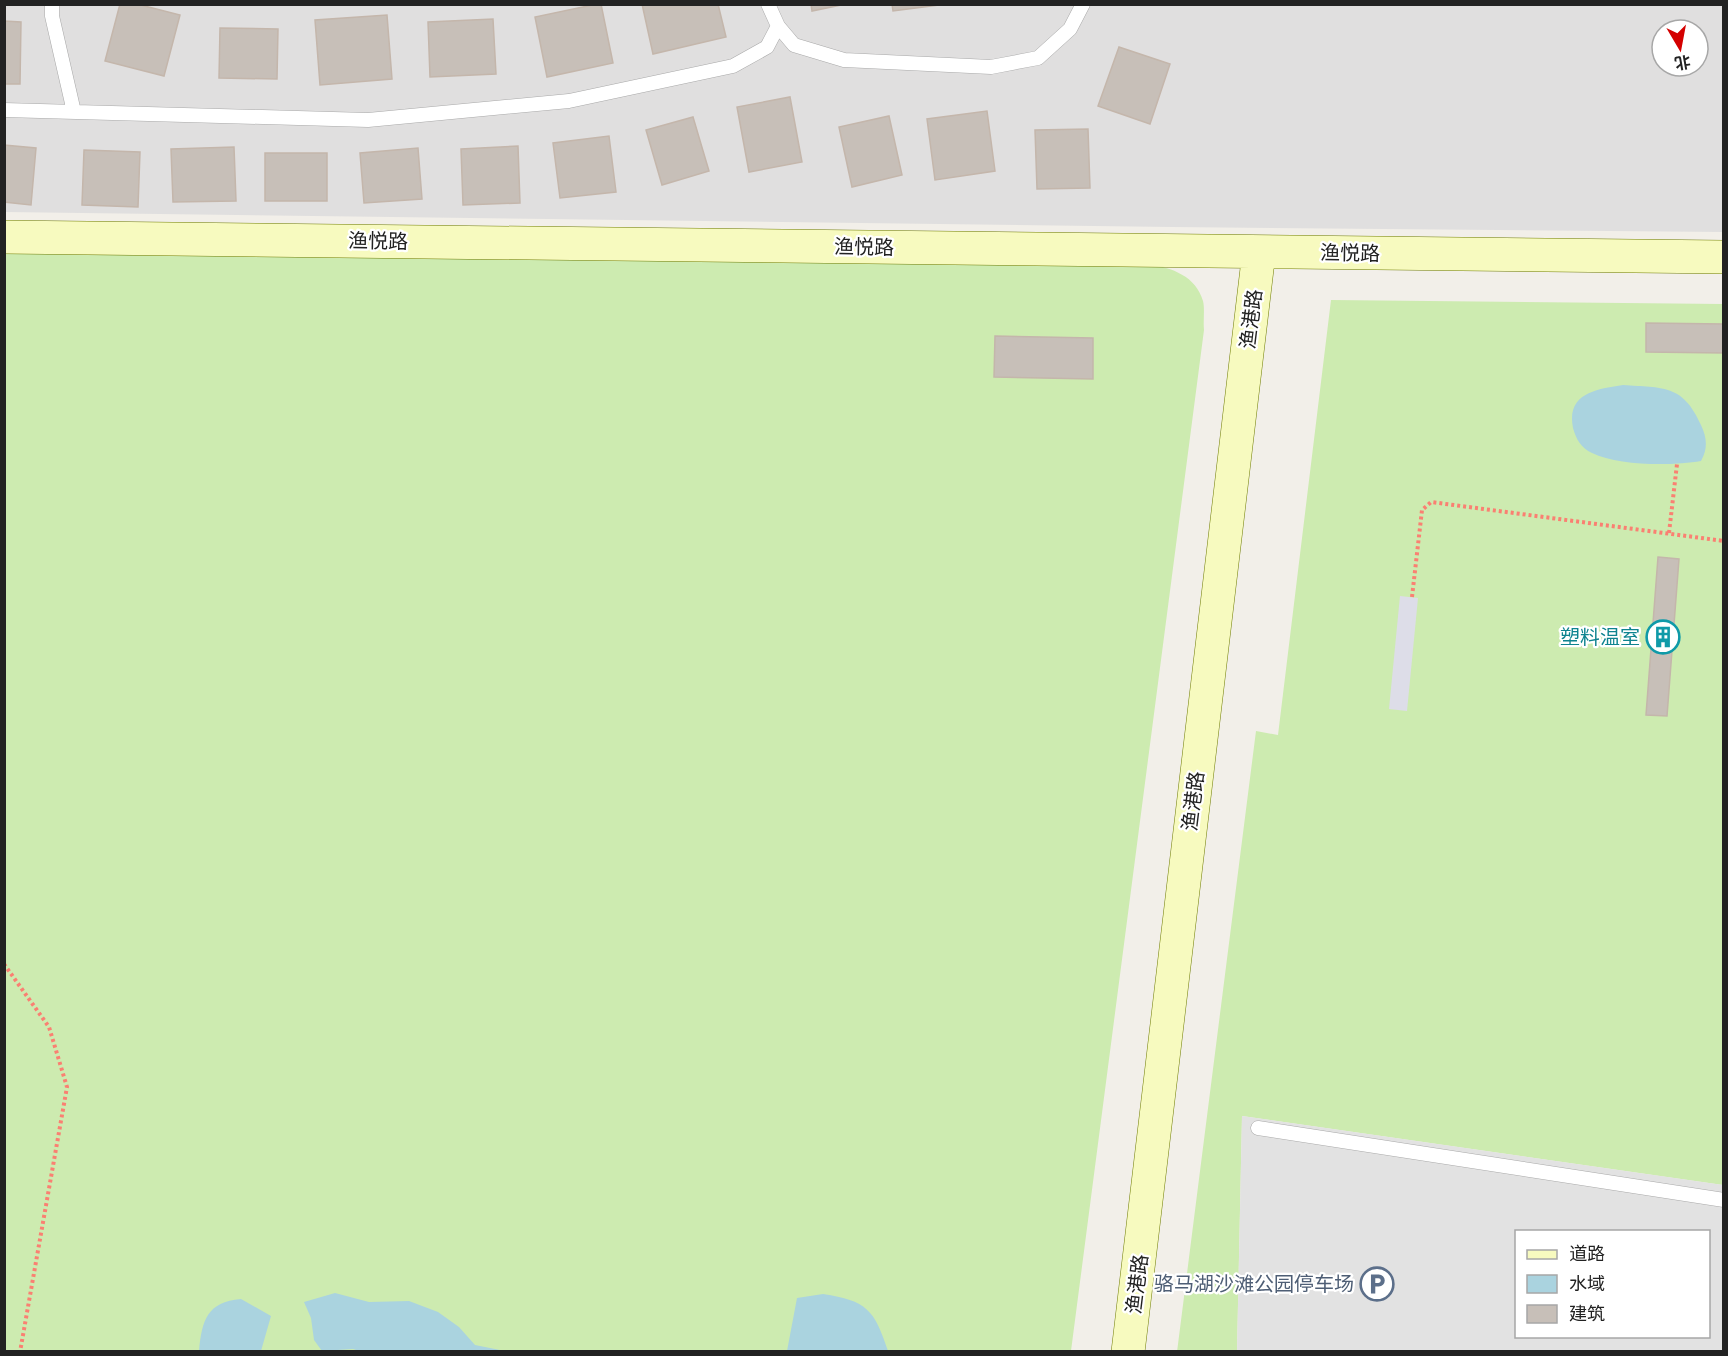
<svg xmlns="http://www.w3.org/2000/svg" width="1728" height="1356" font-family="'IBM Plex Sans','Noto Sans SC',sans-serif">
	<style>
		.residential { fill: #e0dfdf; fill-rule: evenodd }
		.grass { fill: #cdebb0 }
		.parking { fill: #e2e2e2; fill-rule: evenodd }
		.plaza { fill: #dddde8 }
		.water { fill: #aad3df }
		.building { fill: #c7bfb8; stroke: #c4b6ab; stroke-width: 1.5 }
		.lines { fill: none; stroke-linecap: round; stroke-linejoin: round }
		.lane-casing { stroke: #a9a9a9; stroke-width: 15 }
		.secondary-casing { stroke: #707d05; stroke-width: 34 }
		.path { stroke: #fa8072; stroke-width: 4; stroke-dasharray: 3 3; stroke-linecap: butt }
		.lane { stroke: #fff; stroke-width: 14 }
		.secondary { stroke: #f7fabf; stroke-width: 33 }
		.labels { text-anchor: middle; stroke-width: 4.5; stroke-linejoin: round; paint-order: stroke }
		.street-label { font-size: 20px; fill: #222; stroke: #fff }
		.culture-label { font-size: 20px; fill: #0d838f; stroke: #fff; text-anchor: end }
		.service-label { font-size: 20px; fill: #4e5e75; stroke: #fff; text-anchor: end }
	</style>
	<rect width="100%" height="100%" fill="#f2efe9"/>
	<path class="residential" d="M 5,5 L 1723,5 L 1723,232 L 1172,227 L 5,212 ZM 1662,30 L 1698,30 L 1698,66 L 1662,66 Z"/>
	<path class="grass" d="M 5,251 L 1149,264 C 1172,268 1196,276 1203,301 C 1205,309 1203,321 1204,330 L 1071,1351 L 5,1352 Z
		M 1331,300 L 1723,304 L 1723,1185 L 1242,1116 L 1237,1351 L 1177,1352 L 1256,731 L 1278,735 Z"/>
	<path class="parking" d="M 1242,1116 L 1723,1185 L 1723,1351 L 1237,1352 ZM 1516,1232 L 1708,1232 L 1708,1336 L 1516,1336 Z"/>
	<path class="plaza" d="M 1400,596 L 1418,598 L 1407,711 L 1389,709 Z"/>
	<path class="water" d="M 1623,385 C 1663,388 1683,384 1701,425 C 1707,438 1708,448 1701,461 C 1672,466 1618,466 1592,453 C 1581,448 1576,439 1573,428 C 1566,393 1597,389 1623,385 Z
		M 335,1293 L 369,1302 L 409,1301 L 438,1312 L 459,1327 L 475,1345 L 505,1351 L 362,1352 L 353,1349 L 322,1351 L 314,1340 L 311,1318 L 304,1302 Z
		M 823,1294 C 867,1301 874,1309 888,1351 L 787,1351 L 797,1298 Z
		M 241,1299 L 271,1316 L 261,1351 L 199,1351 C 202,1320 207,1302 241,1299 Z"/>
	<path class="building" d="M 120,4 L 137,4 L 180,15 L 164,76 L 105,61 Z
		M 597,4 L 601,4 L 613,63 L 547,77 L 535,17 Z
		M 642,4 L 718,4 L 726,37 L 653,54 Z
		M 811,4 L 846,4 L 812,11 Z
		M 892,4 L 947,4 L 893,11 Z
		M 387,15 L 392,79 L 320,85 L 315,20 Z
		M 493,19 L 496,74 L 430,77 L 428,22 Z
		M 4,21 L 21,22 L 20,84 L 4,84 Z
		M 220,28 L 278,29 L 277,79 L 219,78 Z
		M 1119,47 L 1170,64 L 1150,124 L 1098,106 Z
		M 790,97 L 802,162 L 749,172 L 737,107 Z
		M 987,111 L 995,171 L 935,180 L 927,119 Z
		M 889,116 L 902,175 L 852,187 L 839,127 Z
		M 693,117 L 709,171 L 662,185 L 646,130 Z
		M 1088,129 L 1090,188 L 1037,189 L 1035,130 Z
		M 609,136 L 616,192 L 560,198 L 553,143 Z
		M 4,145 L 36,148 L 31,205 L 4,202 Z
		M 518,146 L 520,203 L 463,205 L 461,149 Z
		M 234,147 L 236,201 L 173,202 L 171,149 Z
		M 418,148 L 422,199 L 364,203 L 360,153 Z
		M 84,150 L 140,152 L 138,207 L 82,205 Z
		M 265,153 L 327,153 L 327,201 L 265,201 Z
		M 1646,323 L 1724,324 L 1724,353 L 1646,352 Z
		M 995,336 L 1093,338 L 1093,379 L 994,377 Z
		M 1658,557 L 1679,559 L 1667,716 L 1646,715 Z"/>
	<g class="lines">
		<g class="lane-casing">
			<path id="lane" d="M 52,4 L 52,16 L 74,112
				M 768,4 L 778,26 L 794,45 L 844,60 L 991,67 L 1038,58 L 1070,29 L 1083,4
				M 4,110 L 368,120 L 569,101 L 733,66 L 767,47 L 778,26
				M 1258,1128 L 1724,1200"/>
		</g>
		<g class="secondary-casing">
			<path id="secondary" d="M 4,237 L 1724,257
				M 1128,1352 L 1259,252"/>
		</g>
		<path class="path" d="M 1669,533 L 1677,464
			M 1412,597 L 1422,510 L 1431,502 L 1724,541
			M 4,964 L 49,1027 L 67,1087 L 20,1352"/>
		<use href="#lane" class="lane"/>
		<use href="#secondary" class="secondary"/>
	</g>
	<defs>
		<g id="building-ring" transform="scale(1.725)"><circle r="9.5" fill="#fff" stroke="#0f9aa8" stroke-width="1.5"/><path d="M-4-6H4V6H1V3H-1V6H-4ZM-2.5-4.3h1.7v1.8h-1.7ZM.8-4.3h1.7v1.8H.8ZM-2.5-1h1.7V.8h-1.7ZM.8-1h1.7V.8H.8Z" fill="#0f9aa8"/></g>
		<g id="parking-ring" transform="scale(1.725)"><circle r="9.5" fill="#fff" stroke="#5c6f8a" stroke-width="1.5"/><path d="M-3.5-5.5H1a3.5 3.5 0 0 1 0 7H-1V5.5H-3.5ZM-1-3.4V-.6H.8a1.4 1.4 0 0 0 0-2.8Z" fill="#5c6f8a"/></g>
	</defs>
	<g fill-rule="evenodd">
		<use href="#building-ring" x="1663" y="637"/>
		<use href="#parking-ring" x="1377" y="1284"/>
	</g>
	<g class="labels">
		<g class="street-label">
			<text transform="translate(378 241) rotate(1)" y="7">渔悦路</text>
			<text transform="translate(864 247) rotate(1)" y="7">渔悦路</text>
			<text transform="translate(1350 253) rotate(1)" y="7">渔悦路</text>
			<text transform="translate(1251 319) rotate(-83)" y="7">渔港路</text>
			<text transform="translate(1193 801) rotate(-83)" y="7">渔港路</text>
			<text transform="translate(1137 1284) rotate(-83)" y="7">渔港路</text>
		</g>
		<g class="culture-label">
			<text x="1640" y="644">塑料温室</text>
		</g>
		<g class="service-label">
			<text x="1354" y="1291">骆马湖沙滩公园停车场</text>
		</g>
	</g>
	<rect width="1728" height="1356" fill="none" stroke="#222222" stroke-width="12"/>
	<rect x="1515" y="1230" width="195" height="108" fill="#ffffff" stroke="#a7a7a7" stroke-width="1.5"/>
	<rect x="1527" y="1250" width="30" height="9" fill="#f7fabf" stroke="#a7a7a7" stroke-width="1.5"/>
	<text x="1569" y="1260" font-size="18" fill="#222222">道路</text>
	<rect x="1527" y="1275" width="30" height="18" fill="#aad3df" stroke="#a7a7a7" stroke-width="1.5"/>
	<text x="1569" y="1290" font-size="18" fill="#222222">水域</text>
	<rect x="1527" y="1305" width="30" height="18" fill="#c7bfb8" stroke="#a7a7a7" stroke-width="1.5"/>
	<text x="1569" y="1320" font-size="18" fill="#222222">建筑</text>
	<g transform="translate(1680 48) rotate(170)"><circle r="28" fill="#ffffff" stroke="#a7a7a7" stroke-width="1.5"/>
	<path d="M0-4.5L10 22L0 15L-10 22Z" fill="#d40000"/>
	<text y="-9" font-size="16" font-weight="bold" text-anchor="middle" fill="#222222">北</text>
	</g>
</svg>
